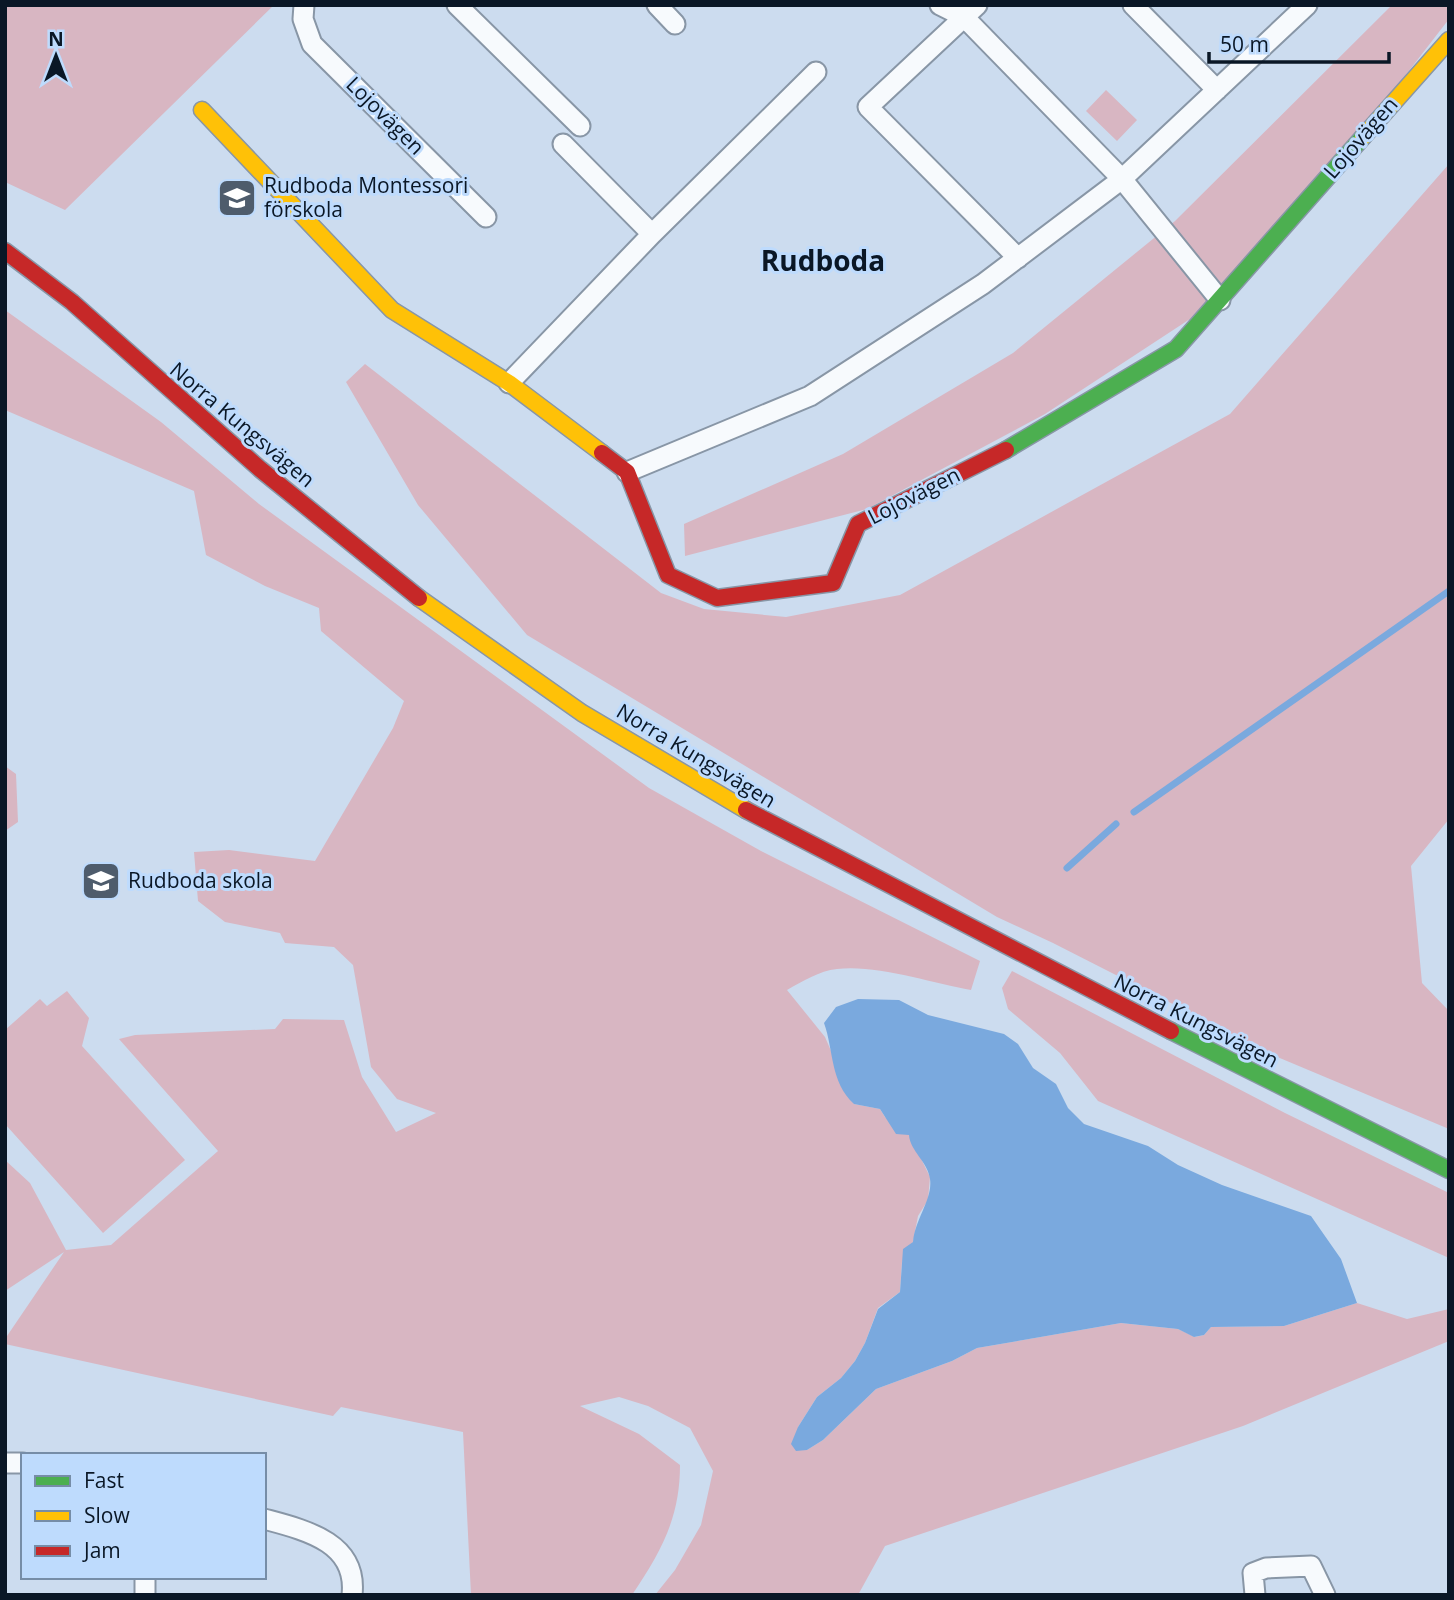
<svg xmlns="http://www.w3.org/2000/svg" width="1454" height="1600" font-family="'Open Sans',sans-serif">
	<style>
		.green { fill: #d8b6c2 }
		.water { fill: #7aa9de }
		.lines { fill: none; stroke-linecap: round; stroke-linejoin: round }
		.stream { stroke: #7aa9de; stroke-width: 7 }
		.street-casing { stroke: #8896a6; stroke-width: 23 }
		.fast-casing { stroke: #8896a6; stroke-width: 19 }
		.slow-casing { stroke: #8896a6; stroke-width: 19 }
		.jam-casing { stroke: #8896a6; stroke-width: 19 }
		.street { stroke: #f7fafd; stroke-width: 19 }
		.fast { stroke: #4caf50; stroke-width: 16 }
		.slow { stroke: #ffc107; stroke-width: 16 }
		.jam { stroke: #c62828; stroke-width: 16 }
		.labels { text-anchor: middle; stroke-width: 6; stroke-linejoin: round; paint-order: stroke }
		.street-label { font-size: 21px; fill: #0a1726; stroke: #bedbfd }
		.poi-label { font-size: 21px; fill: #0a1726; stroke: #bedbfd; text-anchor: start }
		.district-label { font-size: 28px; font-weight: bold; fill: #0a1726; stroke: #bedbfd }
	</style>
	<rect width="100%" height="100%" fill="#ccdcef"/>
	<path class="green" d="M 5,5 L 274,5 L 65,210 L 5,182 Z
		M 1392,5 L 1449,5 L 1449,19 L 1391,94 L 1190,319 L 1045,414 L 867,509 L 685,556 L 684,524 L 843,454 L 1013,353 L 1175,221 Z
		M 1106,90 L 1137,120 L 1117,141 L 1086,111 Z
		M 1449,164 L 1449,819 L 1411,866 L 1422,983 L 1449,1011 L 1449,1129 L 1275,1056 L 1053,943 L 997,917 L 527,635 L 418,505 L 346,382 L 365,364 L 661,593 L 704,609 L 786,617 L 900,595 L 1230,414 Z
		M 5,310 L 161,422 L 259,504 L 649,788 L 761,851 L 980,961 L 971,990 C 932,983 875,964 837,969 C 819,971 803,981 787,990 L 825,1037 L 854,1104 L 880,1109 L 885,1117 L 909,1134 L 930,1177 L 928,1200 L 918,1216 L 913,1242 L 902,1262 L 900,1292 L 878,1308 L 865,1343 L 855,1361 L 841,1378 L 817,1397 L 798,1427 L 807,1450 L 823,1440 L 876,1389 L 952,1361 L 977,1348 L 1121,1323 L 1178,1329 L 1195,1337 L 1204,1335 L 1211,1327 L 1284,1326 L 1357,1303 L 1407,1319 L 1449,1309 L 1449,1341 L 1243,1426 L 885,1546 L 858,1595 L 655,1595 L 675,1570 L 701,1525 L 713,1471 L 690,1428 L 648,1406 L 619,1397 L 580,1406 L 639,1434 L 680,1465 C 680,1518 661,1552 632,1595 L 471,1595 L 463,1432 L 341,1407 L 333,1416 L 5,1344 L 5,1339 L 64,1252 L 5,1291 L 5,1160 L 30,1183 L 66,1250 L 111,1245 L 218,1151 L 119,1039 L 135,1035 L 275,1029 L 283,1019 L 344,1020 L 362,1077 L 396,1132 L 436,1113 L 397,1099 L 371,1067 L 353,965 L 334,947 L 285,943 L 280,933 L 225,922 L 198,901 L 194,852 L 229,850 L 315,861 L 393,728 L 404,701 L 321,631 L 319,608 L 265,586 L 206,555 L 194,491 L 5,410 Z
		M 5,766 L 16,774 L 18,822 L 5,831 Z
		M 1012,971 L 1285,1113 L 1449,1193 L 1449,1258 L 1098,1101 L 1060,1053 L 1008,1009 L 1002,988 Z
		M 67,991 L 89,1018 L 82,1046 L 185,1160 L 103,1233 L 5,1124 L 5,1030 L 40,999 L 47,1006 Z"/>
	<path class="water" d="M 858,999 L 899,1000 L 928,1015 L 1004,1034 L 1018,1044 L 1033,1068 L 1056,1084 L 1068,1108 L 1084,1124 L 1148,1146 L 1178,1165 L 1222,1185 L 1311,1216 L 1341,1259 L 1357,1303 L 1284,1326 L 1211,1327 L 1204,1335 L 1194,1337 L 1178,1329 L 1121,1323 L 977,1348 L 952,1361 L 876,1389 L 823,1440 L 807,1450 L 796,1451 L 791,1444 L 798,1427 L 817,1397 L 841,1378 L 855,1361 L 865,1343 L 878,1309 L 900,1292 L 903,1249 L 913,1242 C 915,1219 933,1199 930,1179 C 928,1162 910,1151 909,1135 L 896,1134 L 880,1109 L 854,1104 C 830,1082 834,1051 824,1023 L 836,1007 Z"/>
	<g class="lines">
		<path class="stream" d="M 1134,812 L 1449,591
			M 1067,868 L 1116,824"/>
		<g class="street-casing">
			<path id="street" d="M 304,5 L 303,19 L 312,44 L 486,217
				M 457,5 L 580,126
				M 657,5 L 675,24
				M 940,5 L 964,17 L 1122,179 L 1220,300
				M 977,5 L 868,107 L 1018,258
				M 1133,5 L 1217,90
				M 563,144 L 652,234
				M 509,383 L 652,234 L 816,72
				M 627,472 L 810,396 L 983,284 L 1122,179 L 1307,5
				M 5,1463 L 23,1463
				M 264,1519 C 305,1530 358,1542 352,1595
				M 145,1595 L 145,1577
				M 1255,1595 L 1253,1573 L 1266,1568 L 1311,1566 L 1325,1595"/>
		</g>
		<g class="fast-casing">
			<path id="fast" d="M 1006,450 L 1176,349 L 1363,137
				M 1171,1031 L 1449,1170"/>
		</g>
		<g class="slow-casing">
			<path id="slow" d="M 202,110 L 392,310 L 509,383 L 602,453
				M 1363,137 L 1449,40
				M 419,598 L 582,713 L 746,810"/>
		</g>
		<g class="jam-casing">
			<path id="jam" d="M 5,251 L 72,302 L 260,469 L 419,598
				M 602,453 L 627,472 L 668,575 L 717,598 L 833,583 L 858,524 L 1006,450
				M 746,810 L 1171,1031"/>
		</g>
		<use href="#street" class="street"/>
		<use href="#fast" class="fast"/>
		<use href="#slow" class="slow"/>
		<use href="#jam" class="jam"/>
	</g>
	<defs>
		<g id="school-square" transform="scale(2.0125)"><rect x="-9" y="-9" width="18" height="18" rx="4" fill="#4e5c6c" stroke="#bedbfd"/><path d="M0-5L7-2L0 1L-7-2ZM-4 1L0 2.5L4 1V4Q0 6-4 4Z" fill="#fff"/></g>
	</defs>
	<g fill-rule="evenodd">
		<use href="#school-square" x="237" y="198"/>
		<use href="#school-square" x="101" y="881"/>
	</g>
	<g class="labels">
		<g class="street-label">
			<text transform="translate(385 116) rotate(45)" y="7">Lojovägen</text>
			<text transform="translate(1361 138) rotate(-49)" y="7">Lojovägen</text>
			<text transform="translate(242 425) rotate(40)" y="7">Norra Kungsvägen</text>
			<text transform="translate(914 496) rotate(-27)" y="7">Lojovägen</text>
			<text transform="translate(696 756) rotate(31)" y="7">Norra Kungsvägen</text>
			<text transform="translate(1196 1021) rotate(27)" y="7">Norra Kungsvägen</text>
		</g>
		<g class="poi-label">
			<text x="264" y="193">Rudboda Montessori<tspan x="264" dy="24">förskola</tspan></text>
			<text x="128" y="888">Rudboda skola</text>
		</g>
		<g class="district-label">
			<text x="823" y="271">Rudboda</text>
		</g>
	</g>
	<rect width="1454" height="1600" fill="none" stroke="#0a1726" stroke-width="14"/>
	<rect x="21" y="1453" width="245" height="126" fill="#bedbfd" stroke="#768da7" stroke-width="2"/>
	<rect x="35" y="1476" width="35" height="10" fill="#4caf50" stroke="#768da7" stroke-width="2"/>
	<text x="84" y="1488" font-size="21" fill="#0a1726">Fast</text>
	<rect x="35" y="1511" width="35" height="10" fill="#ffc107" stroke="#768da7" stroke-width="2"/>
	<text x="84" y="1523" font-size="21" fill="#0a1726">Slow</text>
	<rect x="35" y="1546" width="35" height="10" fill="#c62828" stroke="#768da7" stroke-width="2"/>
	<text x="84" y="1558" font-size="21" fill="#0a1726">Jam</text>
	<g transform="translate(56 56)" stroke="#bedbfd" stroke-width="5" paint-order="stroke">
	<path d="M0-5L12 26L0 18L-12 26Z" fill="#0a1726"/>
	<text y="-10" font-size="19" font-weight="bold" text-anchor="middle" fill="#0a1726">N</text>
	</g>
	<path d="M1209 52v10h180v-10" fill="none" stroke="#0a1726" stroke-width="3.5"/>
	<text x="1220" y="52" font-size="21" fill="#0a1726" stroke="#bedbfd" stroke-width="5" paint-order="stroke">50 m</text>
</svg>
